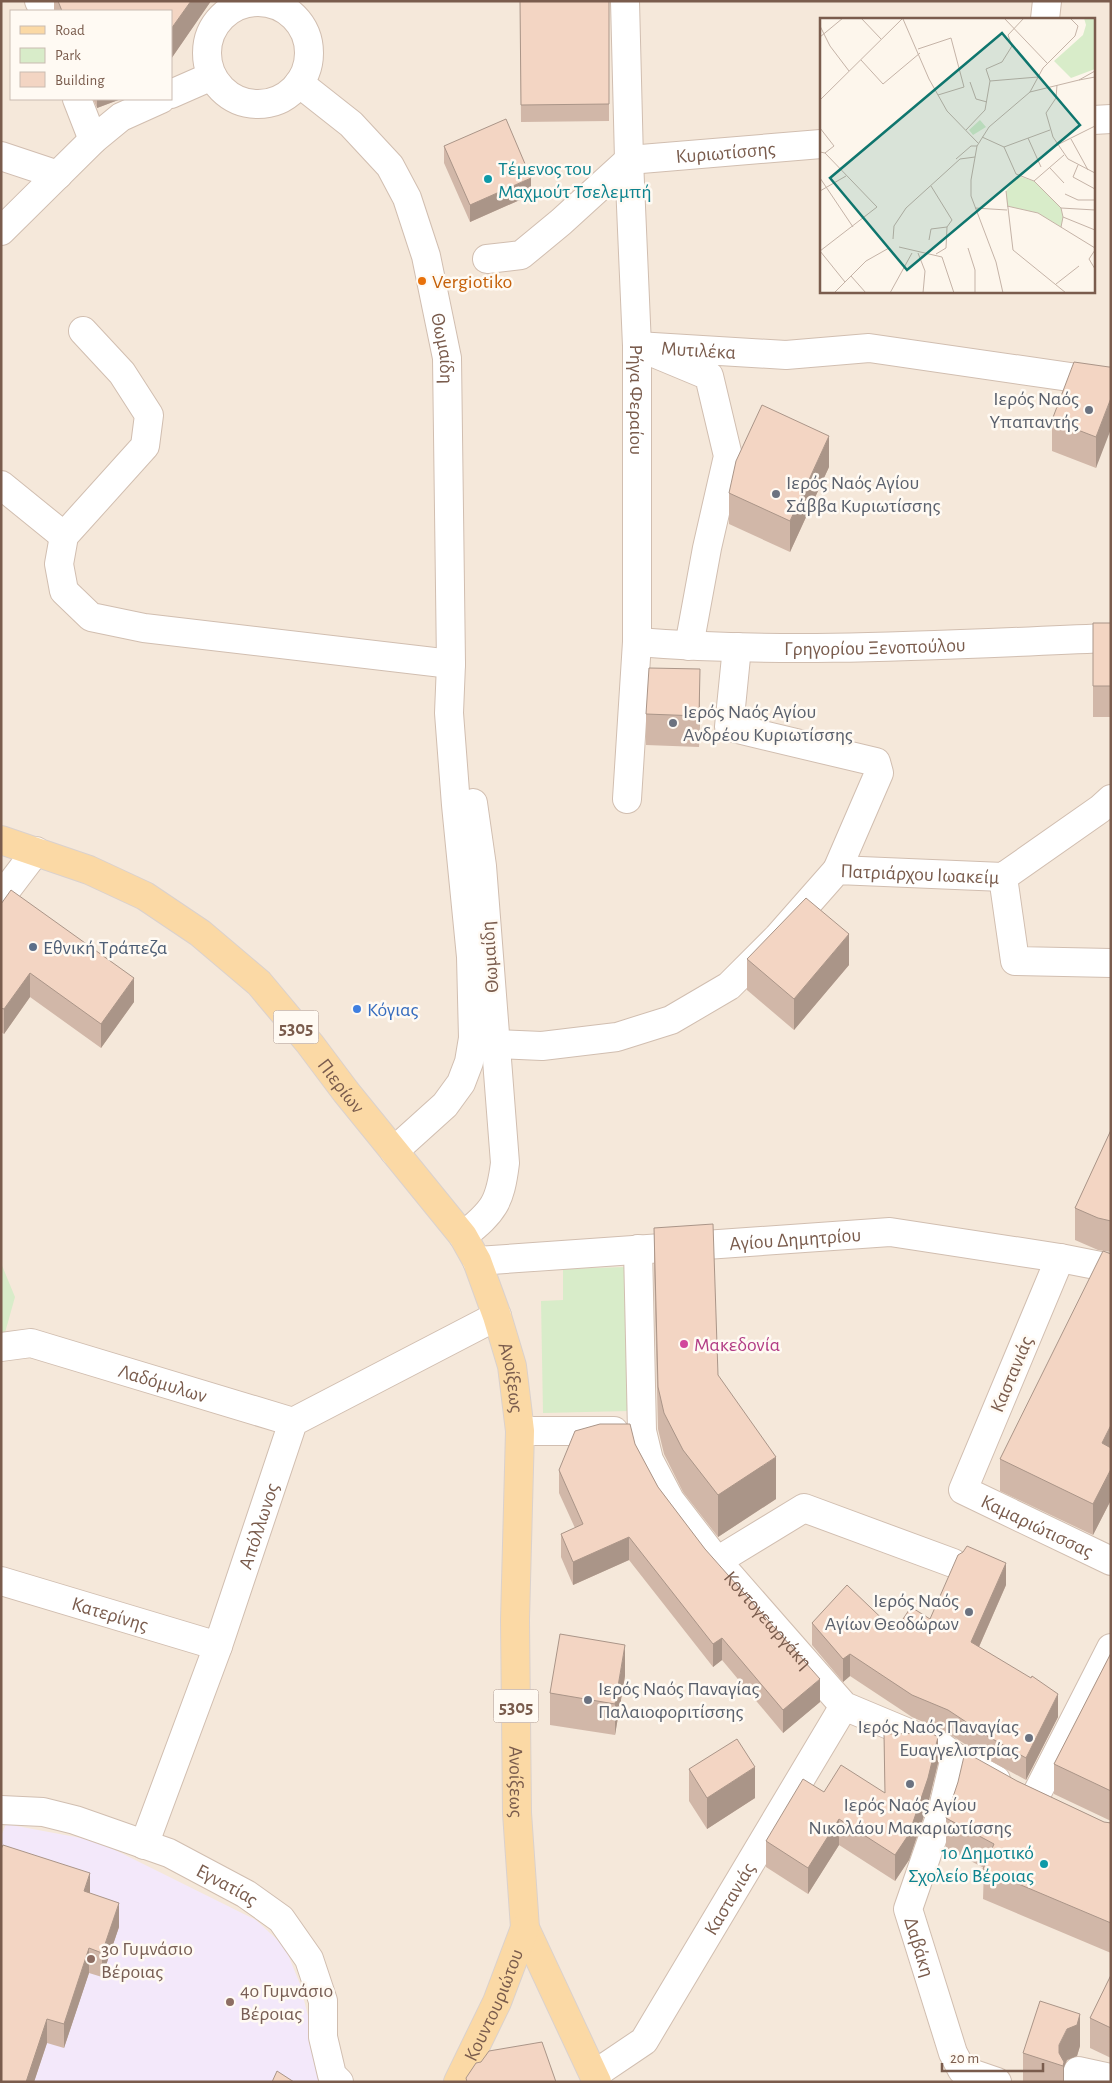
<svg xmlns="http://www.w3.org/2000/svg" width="1112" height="2083" font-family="'Alegreya Sans',sans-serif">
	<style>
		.residential { fill: #f5e8da; fill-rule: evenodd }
		.education { fill: #f3e8fa }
		.green { fill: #d8ecc9 }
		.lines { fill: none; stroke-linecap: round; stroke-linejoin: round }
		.minor-casing { stroke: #d1beb0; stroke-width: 30 }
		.major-casing { stroke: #dad1cd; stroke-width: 30 }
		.minor { stroke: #fff; stroke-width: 28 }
		.major { stroke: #fbd9a5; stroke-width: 28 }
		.wall { fill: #d1b7a8 }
		.shaded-wall { fill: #aa9588 }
		.building { fill: #f3d5c3; stroke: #aa9588 }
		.culture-dot { fill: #0f9aa8; stroke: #fffaf3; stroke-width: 2 }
		.food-dot { fill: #e8710a; stroke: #fffaf3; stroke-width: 2 }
		.worship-dot { fill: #6b7280; stroke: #fffaf3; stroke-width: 2 }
		.service-dot { fill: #5c6f8a; stroke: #fffaf3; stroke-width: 2 }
		.shop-dot { fill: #3f7fe0; stroke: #fffaf3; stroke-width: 2 }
		.hotel-dot { fill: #d1479c; stroke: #fffaf3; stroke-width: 2 }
		.education-dot { fill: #8d6e63; stroke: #fffaf3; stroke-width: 2 }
		.labels { text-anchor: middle; stroke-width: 5; stroke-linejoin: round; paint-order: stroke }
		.shield { fill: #fffaf3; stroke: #a28b7f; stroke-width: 1 }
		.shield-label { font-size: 19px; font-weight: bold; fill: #7a5c4d }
		.street-label { font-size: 20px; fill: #7a5c4d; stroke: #fffaf3 }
		.culture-label { font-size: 20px; fill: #0d838f; stroke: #fffaf3; text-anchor: start }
		.food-label { font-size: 20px; fill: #c56008; stroke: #fffaf3; text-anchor: start }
		.worship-label { font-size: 20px; fill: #5b616d; stroke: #fffaf3; text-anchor: end }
		.service-label { font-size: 20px; fill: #4e5e75; stroke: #fffaf3; text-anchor: start }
		.shop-label { font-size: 20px; fill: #366cbe; stroke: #fffaf3; text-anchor: start }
		.hotel-label { font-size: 20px; fill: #b23c85; stroke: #fffaf3; text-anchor: start }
		.education-label { font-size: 20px; fill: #785e54; stroke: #fffaf3; text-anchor: start }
		.inset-road { fill: none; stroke: #c5b3a7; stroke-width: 1 }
		.view { fill: #0f766e; fill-opacity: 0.15; stroke: #0f766e; stroke-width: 2.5 }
		.inset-edge { fill: none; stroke: #7a5c4d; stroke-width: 2.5 }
	</style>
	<rect width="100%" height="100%" fill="#fdf6ec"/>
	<path class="residential" d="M 1,1 L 1111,1 L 1111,2082 L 1,2082 ZM 11,11 L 171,11 L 171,99 L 11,99 ZM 821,19 L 1093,19 L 1093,291 L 821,291 Z"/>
	<path class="education" d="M 6,1824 L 97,1841 L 256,1920 L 285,1947 L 300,1984 L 311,2028 L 330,2082 L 1,2082 L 1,1836 Z"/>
	<path class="green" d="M 1,1263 L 15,1297 L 1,1347 Z
		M 626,1267 L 629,1411 L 543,1413 L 541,1301 L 563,1300 L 563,1269 Z"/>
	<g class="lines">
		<g class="minor-casing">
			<g id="minor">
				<path d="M 39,1 L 44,11"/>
				<path id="s1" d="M 625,1 L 629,160 L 637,346 L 637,642 L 627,799"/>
				<circle cx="258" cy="53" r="51"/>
				<path d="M 1045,19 L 1047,1"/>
				<path id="s2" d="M 299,83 L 351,124 L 390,166 L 407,198 L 426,256 L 447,358 L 451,664 L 449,713 L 456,805 L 471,957 L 473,1038 L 469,1062 L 461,1083 L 445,1105 L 394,1151"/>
				<path d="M 171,94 L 212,76"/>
				<path d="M 77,99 L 93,140"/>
				<path d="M 1093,120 L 1111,119"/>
				<path d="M 1,156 L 58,175"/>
				<path d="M 1,231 L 93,140 L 121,117 L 161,99"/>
				<path id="s3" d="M 487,259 L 521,255 L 561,222 L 629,160 L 821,144"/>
				<path d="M 83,331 L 122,373 L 149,415 L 145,446 L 64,536 L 59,564 L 64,591 L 91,617 L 144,628 L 451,664"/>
				<path d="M 1,485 L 64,536"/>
				<path id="s4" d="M 637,642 C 795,655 953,644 1111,638"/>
				<path id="s5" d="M 689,646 L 707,548 L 728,456 L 709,376 L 637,346 L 786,355 L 869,348 L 1111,383"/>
				<path d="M 737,647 L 729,727 L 876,762 L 879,773 L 837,870"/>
				<path d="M 1003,877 L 1015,961 L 1111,963"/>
				<path d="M 1,897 L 36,851"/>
				<path id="s6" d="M 495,1044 L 542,1046 L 617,1037 L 671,1020 L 729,986 L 778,937 L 837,870 L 1003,877 L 1100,809 L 1111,799"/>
				<path d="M 463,1236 C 494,1211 500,1203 505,1163 L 482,866 L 473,803"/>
				<path id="s7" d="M 638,1249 L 642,1431 L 649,1460 L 670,1500 L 717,1561 L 844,1706 L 942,1747 L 955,1757 L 996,1780"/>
				<path id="s8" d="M 1060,1258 L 963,1490 L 1111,1561"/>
				<path id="s9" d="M 477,1261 L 890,1232 L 1060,1258 L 1111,1268"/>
				<path id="s10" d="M 1,1347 L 31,1343 L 293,1422"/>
				<path d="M 520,1431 L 614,1431"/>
				<path d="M 717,1561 L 804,1508 L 953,1563"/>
				<path id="s11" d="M 1,1581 L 218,1646"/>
				<path id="s12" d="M 955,1757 L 943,1808 L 908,1909 L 953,2053 L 962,2070 L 997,2082"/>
				<path d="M 1033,1801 L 1111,1648"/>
				<path id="s13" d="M 1,1810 L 43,1812 L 75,1820 L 169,1853 L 246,1894 L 281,1919 L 309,1959 L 323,2001 L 323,2037 L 332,2075 L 339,2082"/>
				<path id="s14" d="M 144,1845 L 218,1646 L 293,1422 L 497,1316"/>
				<path id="s15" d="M 595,2074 L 644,2041 L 844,1706"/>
				<path d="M 1074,2082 L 1078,2071 L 1111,2078"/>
			</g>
		</g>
		<g class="major-casing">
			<g id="major">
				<path id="s16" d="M 1,840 L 89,870 L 145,896 L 200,933 L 259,983 L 310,1044 L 346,1092 L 463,1236 L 477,1261 L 497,1316 L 512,1366 L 520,1431 L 515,1620 L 517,1813 L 525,1928 L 597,2082"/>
				<path id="s17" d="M 458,2082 L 497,2002 L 525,1928"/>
			</g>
		</g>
		<use href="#minor" class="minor"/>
		<use href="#major" class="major"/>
	</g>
	<path class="wall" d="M 54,1 L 211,1 L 171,59 L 171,11 L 54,11 Z
		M 520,1 L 609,1 L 609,121 L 521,122 Z
		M 93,99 L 121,99 L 97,108 Z
		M 444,146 L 531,195 L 470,222 L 444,163 Z
		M 1109,367 L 1096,468 L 1052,451 L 1052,420 Z
		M 829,467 L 790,552 L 729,524 L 729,493 Z
		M 1093,623 L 1111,623 L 1111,717 L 1093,717 Z
		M 700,700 L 699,747 L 646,745 L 646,714 Z
		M 1,904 L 134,1002 L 101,1048 L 30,997 L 4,1034 L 1,1032 Z
		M 747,959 L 849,965 L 794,1030 L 747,990 Z
		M 1111,1130 L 1111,1252 L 1098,1250 L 1075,1240 L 1075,1208 Z
		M 654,1228 L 718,1375 L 776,1499 L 718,1537 L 683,1492 L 664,1454 L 658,1429 L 654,1270 Z
		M 1111,1254 L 1111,1500 L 1093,1535 L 1000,1491 L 1000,1459 Z
		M 635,1444 L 658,1487 L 820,1702 L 783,1733 L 722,1660 L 713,1667 L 629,1560 L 573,1585 L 561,1557 L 561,1534 L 575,1528 L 559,1493 L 559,1470 Z
		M 1006,1585 L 979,1647 L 1058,1717 L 1026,1780 L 989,1760 L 948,1733 L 912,1717 L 850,1676 L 843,1682 L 812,1645 L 812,1623 L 895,1631 L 930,1619 Z
		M 1111,1653 L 1111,1821 L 1054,1794 L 1054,1764 Z
		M 625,1676 L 615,1735 L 550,1725 L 550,1693 Z
		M 884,1734 L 938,1763 L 928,1804 L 909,1860 L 895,1881 L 839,1845 L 808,1894 L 766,1867 L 766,1841 L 824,1792 L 885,1793 Z
		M 689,1769 L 755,1798 L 707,1829 L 689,1801 Z
		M 1017,1781 L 1104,1822 L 1111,1823 L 1111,1953 L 983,1899 L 984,1868 L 946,1848 L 946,1818 Z
		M 90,1893 L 119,1927 L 102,1977 L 89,1973 L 64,2048 L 47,2043 L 34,2082 L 1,2082 Z
		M 1111,1975 L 1111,2058 L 1090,2048 L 1090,2018 Z
		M 1080,2046 L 1077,2056 L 1067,2060 L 1064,2067 L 1064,2082 L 1023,2082 L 1023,2053 Z"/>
	<path class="shaded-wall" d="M 191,1 L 211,1 L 171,59 L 171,29 Z
		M 97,99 L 121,99 L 97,108 Z
		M 531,178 L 531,195 L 470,222 L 470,205 Z
		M 1111,398 L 1111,429 L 1096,468 L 1096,437 Z
		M 829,436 L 829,467 L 790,552 L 790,521 Z
		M 700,669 L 700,700 L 699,747 L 699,716 Z
		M 849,934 L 849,965 L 794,1030 L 794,999 Z
		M 30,973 L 30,997 L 4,1034 L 4,1009 Z
		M 134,978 L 134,1002 L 101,1048 L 101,1024 Z
		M 1111,1425 L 1111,1456 L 1102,1443 Z
		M 776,1457 L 776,1499 L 718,1537 L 718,1495 Z
		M 1111,1469 L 1111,1500 L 1093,1535 L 1093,1504 Z
		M 629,1537 L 629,1560 L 573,1585 L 573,1562 Z
		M 1006,1563 L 1006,1585 L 971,1665 L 971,1642 Z
		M 722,1638 L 722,1660 L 713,1667 L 713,1644 Z
		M 625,1645 L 625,1676 L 615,1735 L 615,1704 Z
		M 850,1654 L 850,1676 L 843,1682 L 843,1659 Z
		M 820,1679 L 820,1702 L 783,1733 L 783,1710 Z
		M 1058,1694 L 1058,1717 L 1026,1780 L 1026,1758 Z
		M 938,1737 L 938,1763 L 928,1804 L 909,1860 L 895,1881 L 895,1855 Z
		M 755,1767 L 755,1798 L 707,1829 L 707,1798 Z
		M 839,1819 L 839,1845 L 808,1894 L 808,1868 Z
		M 90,1873 L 90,1898 L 84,1891 Z
		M 119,1903 L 119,1927 L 102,1977 L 102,1953 Z
		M 89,1948 L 89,1973 L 64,2048 L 64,2024 Z
		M 1080,2014 L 1080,2046 L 1077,2056 L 1067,2060 L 1064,2067 L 1064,2082 L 1063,2082 L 1063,2066 L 1059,2053 L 1059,2045 L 1067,2029 Z
		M 47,2019 L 47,2043 L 34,2082 L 26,2082 Z"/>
	<path class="building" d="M 58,1 L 191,1 L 171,29 L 171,11 L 62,11 Z
		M 520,1 L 609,1 L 609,104 L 521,105 Z
		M 506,119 L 531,178 L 470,205 L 444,146 Z
		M 1074,362 L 1109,367 L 1111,367 L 1111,398 L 1096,437 L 1052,420 Z
		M 762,405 L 829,436 L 790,521 L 729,493 L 736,461 Z
		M 1093,623 L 1111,623 L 1111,686 L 1093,686 Z
		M 649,668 L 700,669 L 699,716 L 646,714 Z
		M 11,890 L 134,978 L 101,1024 L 30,973 L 4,1009 L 1,1008 L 1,904 Z
		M 806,898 L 849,934 L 794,999 L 747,959 Z
		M 1111,1130 L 1111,1221 L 1098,1218 L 1075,1208 Z
		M 713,1224 L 718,1375 L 776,1457 L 718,1495 L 683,1450 L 664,1413 L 658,1387 L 654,1228 Z
		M 1103,1251 L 1111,1254 L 1111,1425 L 1102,1443 L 1111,1448 L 1111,1469 L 1093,1504 L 1000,1459 Z
		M 600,1424 L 630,1424 L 635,1444 L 658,1487 L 705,1549 L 820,1679 L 783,1710 L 722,1638 L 713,1644 L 629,1537 L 573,1562 L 561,1534 L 583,1524 L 559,1470 L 575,1431 Z
		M 967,1546 L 1006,1563 L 971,1642 L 1031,1678 L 1032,1676 L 1058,1694 L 1026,1758 L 989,1737 L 948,1710 L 912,1695 L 850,1654 L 843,1659 L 812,1623 L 847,1585 L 895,1631 L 911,1607 L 930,1619 L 958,1555 L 963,1552 Z
		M 560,1634 L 625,1645 L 615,1704 L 550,1693 Z
		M 1111,1653 L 1111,1791 L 1054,1764 Z
		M 931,1733 L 938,1737 L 928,1778 L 909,1834 L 895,1855 L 839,1819 L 808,1868 L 766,1841 L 803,1779 L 824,1792 L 841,1765 L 885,1793 L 884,1734 Z
		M 737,1739 L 755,1767 L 707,1798 L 689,1769 Z
		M 965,1752 L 1017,1781 L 1104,1822 L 1111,1823 L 1111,1923 L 983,1869 L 994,1844 L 946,1818 L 958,1782 Z
		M 3,1845 L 90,1873 L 84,1891 L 119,1903 L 102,1953 L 89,1948 L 64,2024 L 47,2019 L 26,2082 L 1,2082 L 1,1849 Z
		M 1111,1975 L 1111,2028 L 1090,2018 Z
		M 1040,2001 L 1080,2014 L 1077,2025 L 1067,2029 L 1059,2045 L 1059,2053 L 1064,2062 L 1063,2066 L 1023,2053 Z
		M 542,2042 L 556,2082 L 467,2082 L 466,2078 L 476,2063 L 481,2062 L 489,2051 Z
		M 277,2071 L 294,2082 L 272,2082 Z"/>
	<g class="culture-dot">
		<circle cx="488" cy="179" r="5"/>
		<circle cx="1044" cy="1864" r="5"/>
	</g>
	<circle class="food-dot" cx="422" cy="281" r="5"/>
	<g class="worship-dot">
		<circle cx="1089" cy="410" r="5"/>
		<circle cx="776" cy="494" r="5"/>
		<circle cx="673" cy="723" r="5"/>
		<circle cx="969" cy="1612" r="5"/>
		<circle cx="588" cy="1700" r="5"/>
		<circle cx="1029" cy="1738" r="5"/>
		<circle cx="910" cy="1784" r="5"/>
	</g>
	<circle class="service-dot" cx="33" cy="947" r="5"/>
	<circle class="shop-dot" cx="357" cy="1009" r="5"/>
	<circle class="hotel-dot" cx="684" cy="1344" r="5"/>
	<g class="education-dot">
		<circle cx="91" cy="1959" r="5"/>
		<circle cx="230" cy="2002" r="5"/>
	</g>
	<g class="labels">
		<g class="shield">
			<rect x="273.5" y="1010.5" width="45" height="33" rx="4"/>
			<rect x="493.5" y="1689.5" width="45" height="33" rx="4"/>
		</g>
		<g class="shield-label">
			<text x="296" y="1034">5305</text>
			<text x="516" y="1713">5305</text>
		</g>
		<g class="street-label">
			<text dy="7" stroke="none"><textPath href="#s3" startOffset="275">Κυριωτίσσης</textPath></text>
			<text dy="7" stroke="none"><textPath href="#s2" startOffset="315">Θωμαίδη</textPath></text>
			<text dy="7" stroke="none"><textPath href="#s5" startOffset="416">Μυτιλέκα</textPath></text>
			<text dy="7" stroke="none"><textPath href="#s1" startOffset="399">Ρήγα Φεραίου</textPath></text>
			<text dy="7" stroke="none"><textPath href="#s4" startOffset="238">Γρηγορίου Ξενοπούλου</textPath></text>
			<text dy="7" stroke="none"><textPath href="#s6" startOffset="488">Πατριάρχου Ιωακείμ</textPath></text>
			<text transform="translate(489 957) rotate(-94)" y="7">Θωμαίδη</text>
			<text dy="7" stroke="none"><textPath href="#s16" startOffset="430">Πιερίων</textPath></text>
			<text dy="7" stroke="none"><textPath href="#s9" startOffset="319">Αγίου Δημητρίου</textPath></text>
			<text transform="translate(1011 1374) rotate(-67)" y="7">Καστανιάς</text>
			<text dy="7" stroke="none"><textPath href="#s16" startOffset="774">Ανοίξεως</textPath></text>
			<text dy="7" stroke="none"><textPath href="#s10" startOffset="168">Λαδόμυλων</textPath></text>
			<text dy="7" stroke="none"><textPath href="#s8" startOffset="334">Καμαριώτισσας</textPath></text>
			<text dy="7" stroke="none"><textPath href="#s14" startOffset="339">Απόλλωνος</textPath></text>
			<text dy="7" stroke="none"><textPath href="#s11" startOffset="114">Κατερίνης</textPath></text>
			<text dy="7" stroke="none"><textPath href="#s7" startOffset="412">Κοντογεωργάκη</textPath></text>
			<text dy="7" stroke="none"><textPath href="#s16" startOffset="1179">Ανοίξεως</textPath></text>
			<text dy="7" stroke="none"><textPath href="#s13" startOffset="241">Εγνατίας</textPath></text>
			<text dy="7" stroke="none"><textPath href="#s15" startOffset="225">Καστανιάς</textPath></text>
			<text dy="7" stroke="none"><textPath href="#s12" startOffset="199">Δαβάκη</textPath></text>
			<text dy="7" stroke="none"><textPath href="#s17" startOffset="85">Κουντουριώτου</textPath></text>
		</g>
		<g class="culture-label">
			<text x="498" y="175">Τέμενος του<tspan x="498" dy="23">Μαχμούτ Τσελεμπή</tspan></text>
			<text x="1034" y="1859" text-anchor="end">1ο Δημοτικό<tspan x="1034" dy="23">Σχολείο Βέροιας</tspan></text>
		</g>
		<g class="food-label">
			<text x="432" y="288">Vergiotiko</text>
		</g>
		<g class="worship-label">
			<text x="1079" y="405">Ιερός Ναός<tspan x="1079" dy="23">Υπαπαντής</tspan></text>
			<text x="786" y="489" text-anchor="start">Ιερός Ναός Αγίου<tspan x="786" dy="23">Σάββα Κυριωτίσσης</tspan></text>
			<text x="683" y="718" text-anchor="start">Ιερός Ναός Αγίου<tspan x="683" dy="23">Ανδρέου Κυριωτίσσης</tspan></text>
			<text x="959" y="1607">Ιερός Ναός<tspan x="959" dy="23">Αγίων Θεοδώρων</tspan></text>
			<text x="598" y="1695" text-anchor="start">Ιερός Ναός Παναγίας<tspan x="598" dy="23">Παλαιοφοριτίσσης</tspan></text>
			<text x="1019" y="1733">Ιερός Ναός Παναγίας<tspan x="1019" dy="23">Ευαγγελιστρίας</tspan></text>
			<text x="910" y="1811" text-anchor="middle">Ιερός Ναός Αγίου<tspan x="910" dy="23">Νικολάου Μακαριωτίσσης</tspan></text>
		</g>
		<g class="service-label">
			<text x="43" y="954">Εθνική Τράπεζα</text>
		</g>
		<g class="shop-label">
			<text x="367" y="1016">Κόγιας</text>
		</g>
		<g class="hotel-label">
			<text x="694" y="1351">Μακεδονία</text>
		</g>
		<g class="education-label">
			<text x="101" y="1955">3ο Γυμνάσιο<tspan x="101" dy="23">Βέροιας</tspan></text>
			<text x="240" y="1997">4ο Γυμνάσιο<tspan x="240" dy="23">Βέροιας</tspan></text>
		</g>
	</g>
	<g transform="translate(820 18)">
		<rect width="275" height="275" fill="#fdf6ec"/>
		<path d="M 264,0 L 275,0 L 275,51 L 251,60 L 234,43 L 263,17 L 266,7 ZM 160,102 L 166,109 L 153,117 L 149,112 ZM 198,158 L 214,163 L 241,190 L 243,199 L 241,209 L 218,195 L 187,188 L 186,173 Z" fill="#d8ecc9"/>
		<path class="inset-road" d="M 41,0 L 61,21M 184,0 L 227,45M 83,1 L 109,61 L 127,93 L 158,125M 0,8 L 10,28 L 29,53M 0,19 L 23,0M 98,31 L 131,20 L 144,69 L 118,77M 41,42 L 63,66 L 100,35M 259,62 L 275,59M 170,63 L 218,59M 150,64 L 156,81 L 167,84M 237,67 L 236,80 L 226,95 L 233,119 L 248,141 L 275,155M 210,74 L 259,62 L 275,53M 0,82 L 83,0M 0,110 L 14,128 L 5,135 L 0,134M 146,112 L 165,92 L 170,63 L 166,51 L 182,44 L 192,28 L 188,17 L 204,0M 162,119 L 184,129 L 230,112M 208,120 L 221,149M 251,121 L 268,152M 237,127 L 275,108M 184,129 L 196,156 L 214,163M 136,141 L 151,128 L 157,128M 258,147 L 253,159 L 275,171M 230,150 L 244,165M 0,160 L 33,209M 214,163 L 241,190 L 243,199 L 241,209M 214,163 L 244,137M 0,173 L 26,158M 186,173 L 193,232 L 246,275M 245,176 L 258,182 L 275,182M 187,188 L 218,195 L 275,230M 155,190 L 187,192M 241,190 L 275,192M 243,199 L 275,212M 73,221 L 74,208 L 86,190 L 140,141 L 155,139M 109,222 L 111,211 L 127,209 L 132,202 L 111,168M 79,229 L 122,239 L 134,275M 148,230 L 155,252 L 155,275M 275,232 L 269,241 L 275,251M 0,233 L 57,189 L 5,135M 0,233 L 25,264M 98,235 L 105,253 L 103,275M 116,236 L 126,230 L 127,209M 31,258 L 46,275M 236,266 L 259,248M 14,275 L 46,243 L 69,230M 70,275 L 92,235M 183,275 L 176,244 L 151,178 L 151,162 L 157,128 L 169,109 L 210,74 L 223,50 L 255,18 L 258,8 L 250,0"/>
		<path class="view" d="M 182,15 L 260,107 L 87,252 L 10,160 Z"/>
		<rect width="275" height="275" class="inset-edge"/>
	</g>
	<rect width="1112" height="2083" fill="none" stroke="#7a5c4d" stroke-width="5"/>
	<rect x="10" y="10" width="162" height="90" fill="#fffaf3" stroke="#cabbb1"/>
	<rect x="20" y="26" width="25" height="8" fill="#fbd9a5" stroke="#cabbb1"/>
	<text x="55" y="35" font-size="15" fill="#7a5c4d">Road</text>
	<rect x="20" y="48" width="25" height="15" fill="#d8ecc9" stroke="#cabbb1"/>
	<text x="55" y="60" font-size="15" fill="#7a5c4d">Park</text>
	<rect x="20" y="72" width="25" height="15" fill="#f3d5c3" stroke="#cabbb1"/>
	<text x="55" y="85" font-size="15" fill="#7a5c4d">Building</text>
	<path d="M942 2063v8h101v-8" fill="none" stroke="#7a5c4d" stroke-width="2.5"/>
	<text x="950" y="2063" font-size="15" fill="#7a5c4d" stroke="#fffaf3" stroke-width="4" paint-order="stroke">20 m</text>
</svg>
